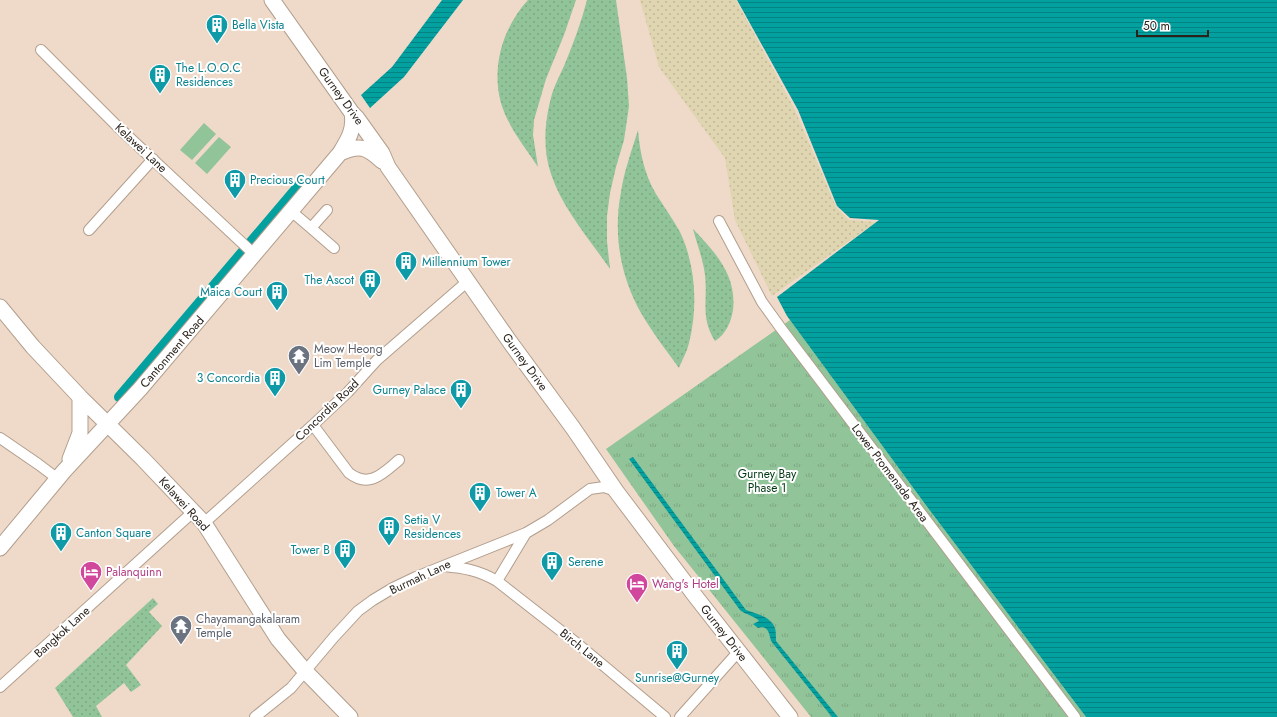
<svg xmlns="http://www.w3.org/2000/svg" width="1277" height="717" font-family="Jost,sans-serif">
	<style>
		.grass { fill: url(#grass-dots) }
		.sand { fill: url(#sand-dots) }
		.park { fill: url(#park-tufts) }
		.pitch { fill: #91c498 }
		.water { fill: url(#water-rules) }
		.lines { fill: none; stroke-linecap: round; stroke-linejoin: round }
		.canal { stroke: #03a0a0; stroke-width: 10 }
		.street-casing { stroke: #b29e8d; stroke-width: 12 }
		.secondary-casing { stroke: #b29e8d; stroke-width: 17 }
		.street { stroke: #fff; stroke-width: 10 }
		.secondary { stroke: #fff; stroke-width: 15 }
		.labels { text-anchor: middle; stroke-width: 4; stroke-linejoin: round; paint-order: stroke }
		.culture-label { font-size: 12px; fill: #0d838f; stroke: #fff; text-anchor: start }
		.street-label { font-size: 12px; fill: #2a231c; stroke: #fff }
		.worship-label { font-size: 12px; fill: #5b616d; stroke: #fff; text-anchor: start }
		.park-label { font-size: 12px; fill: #033914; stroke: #fff }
		.hotel-label { font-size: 12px; fill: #b23c85; stroke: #fff; text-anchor: start }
	</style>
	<defs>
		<pattern id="grass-dots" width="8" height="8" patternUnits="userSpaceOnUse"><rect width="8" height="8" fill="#91c498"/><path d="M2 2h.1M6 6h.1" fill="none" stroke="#7da882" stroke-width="1.8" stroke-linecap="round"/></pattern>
		<pattern id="sand-dots" width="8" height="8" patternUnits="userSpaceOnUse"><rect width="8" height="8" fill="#dfd5b0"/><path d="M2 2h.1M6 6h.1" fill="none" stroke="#c0b797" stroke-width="1.8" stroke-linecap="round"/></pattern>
		<pattern id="park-tufts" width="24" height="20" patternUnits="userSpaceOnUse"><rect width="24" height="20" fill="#91c498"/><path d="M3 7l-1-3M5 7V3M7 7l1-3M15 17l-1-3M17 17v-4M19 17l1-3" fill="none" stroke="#7da882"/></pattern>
		<pattern id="water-rules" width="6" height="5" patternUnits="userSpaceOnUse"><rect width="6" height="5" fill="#03a0a0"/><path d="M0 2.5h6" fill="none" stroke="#058282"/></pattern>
	</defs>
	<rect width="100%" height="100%" fill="#efdac9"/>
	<path class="grass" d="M 528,0 L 576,0 L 564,35 L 546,79 L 534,120 L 533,135 L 538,167 C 525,147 508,127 501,103 C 491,67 503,27 528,0 Z
		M 587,0 L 616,0 L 627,78 L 629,106 L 624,140 L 616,167 L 610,193 L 607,216 L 607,241 L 610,269 C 590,240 562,208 551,174 C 542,148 545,119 552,94 C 555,84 560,75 564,66 C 573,44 581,23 587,0 Z
		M 638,130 C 640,153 644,173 656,194 C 664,207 673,219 680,232 C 696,266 698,307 689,343 C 687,352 682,360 679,368 C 666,350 652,332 641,313 C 620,276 613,233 621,192 C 624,171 632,150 638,130 Z
		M 693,229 C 715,252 737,275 733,310 C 731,322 726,334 715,341 C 700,317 708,301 705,275 C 703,259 697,244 693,229 Z
		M 153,598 L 158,604 L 149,612 L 162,626 L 126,665 L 141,685 L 131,692 L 124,683 L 96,706 L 102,717 L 73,717 L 55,688 Z"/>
	<path class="sand" d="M 640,0 L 736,0 L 795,110 L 836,207 L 849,220 L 876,222 L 772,296 L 735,220 L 725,158 L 659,67 Z"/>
	<path class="park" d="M 790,320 L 928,508 L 1086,717 L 811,717 L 674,546 L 606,449 Z"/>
	<path class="pitch" d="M 204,123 L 216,134 L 192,160 L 180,150 Z
		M 219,137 L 231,147 L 207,174 L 195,163 Z"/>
	<path class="water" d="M 442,0 L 463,0 L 404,77 L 370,108 L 361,95 L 392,67 Z
		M 737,0 L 1277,0 L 1277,717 L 1086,717 L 928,508 L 787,316 L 777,297 L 879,220 L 850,218 L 837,206 L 798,110 Z
		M 633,457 L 746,610 C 756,614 770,616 775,628 C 776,631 776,637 776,641 L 838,717 L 832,717 L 771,641 C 769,633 768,625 758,628 L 753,624 L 759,621 C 755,616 746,615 740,610 L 629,459 Z"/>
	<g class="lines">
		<path class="canal" d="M 119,397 L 300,184"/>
		<g class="street-casing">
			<path id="street" d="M 41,50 L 116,125 L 255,255
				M 291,211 L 311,228 L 327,210
				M 719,221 L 762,302 L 780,327 L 1075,717
				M 311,228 L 334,248
				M 89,230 L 153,159
				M 313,425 L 349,473 C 370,489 383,473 399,460
				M 0,438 L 38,464 L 58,479
				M 204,523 L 313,425 L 348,392 L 377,360 L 468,281
				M 444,566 C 464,568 478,570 497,581 L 579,645 L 665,717
				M 497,581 L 526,533
				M 0,687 L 194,511
				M 255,717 L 291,688 L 334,637 L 358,611 L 373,600 L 393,588 L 416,577 L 526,533 L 548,520 L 590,489 L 604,487 L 616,491
				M 680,717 L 739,651"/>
		</g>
		<g class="secondary-casing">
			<path id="secondary" d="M 272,0 L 352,113 L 357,118 L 382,153 L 388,167 L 510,342 L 573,428 L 616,491 L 696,597 L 790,717
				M 340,153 C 360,144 367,147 382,161
				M 0,307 L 33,347 L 80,397 L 143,459 L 204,523 L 278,639 L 305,671 L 350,717
				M 70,459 L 80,433 L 80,397
				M 0,548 L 64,471 L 140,389 L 340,153 C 348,140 355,129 352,113"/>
		</g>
		<use href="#street" class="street"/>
		<use href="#secondary" class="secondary"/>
	</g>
	<defs>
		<g id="building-pin" transform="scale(1.15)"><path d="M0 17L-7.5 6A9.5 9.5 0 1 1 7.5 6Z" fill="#0f9aa8" stroke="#fff"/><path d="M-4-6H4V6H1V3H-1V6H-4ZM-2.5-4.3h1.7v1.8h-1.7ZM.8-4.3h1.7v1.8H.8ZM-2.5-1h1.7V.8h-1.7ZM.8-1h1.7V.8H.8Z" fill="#fff"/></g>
		<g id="temple-pin" transform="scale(1.15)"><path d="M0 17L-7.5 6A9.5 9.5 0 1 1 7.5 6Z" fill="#6b7280" stroke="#fff"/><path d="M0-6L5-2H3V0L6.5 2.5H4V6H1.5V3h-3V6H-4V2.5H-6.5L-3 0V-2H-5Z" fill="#fff"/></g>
		<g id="hotel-pin" transform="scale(1.15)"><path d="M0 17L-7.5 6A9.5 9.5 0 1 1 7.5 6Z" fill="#d1479c" stroke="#fff"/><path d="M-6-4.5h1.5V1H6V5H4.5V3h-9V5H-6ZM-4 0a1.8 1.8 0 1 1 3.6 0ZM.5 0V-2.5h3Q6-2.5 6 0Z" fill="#fff"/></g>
	</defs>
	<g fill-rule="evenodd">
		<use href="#building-pin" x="217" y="25"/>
		<use href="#building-pin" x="160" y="75"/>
		<use href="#building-pin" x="235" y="180"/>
		<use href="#building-pin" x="406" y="262"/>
		<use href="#building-pin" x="370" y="280"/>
		<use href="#building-pin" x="277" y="292"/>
		<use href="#temple-pin" x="299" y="356"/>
		<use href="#building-pin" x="275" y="378"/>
		<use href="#building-pin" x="461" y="390"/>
		<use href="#building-pin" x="480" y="493"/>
		<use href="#building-pin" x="389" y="527"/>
		<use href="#building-pin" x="61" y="533"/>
		<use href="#building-pin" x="345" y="550"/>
		<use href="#building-pin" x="552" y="562"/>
		<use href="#hotel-pin" x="91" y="572"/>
		<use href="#hotel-pin" x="637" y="584"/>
		<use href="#temple-pin" x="181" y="626"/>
		<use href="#building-pin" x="677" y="651"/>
	</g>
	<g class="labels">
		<g class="culture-label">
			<text x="232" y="29">Bella Vista</text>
			<text x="176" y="72">The L.O.O.C<tspan x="176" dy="14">Residences</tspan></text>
			<text x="250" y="184">Precious Court</text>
			<text x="422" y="266">Millennium Tower</text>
			<text x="354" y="284" text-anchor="end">The Ascot</text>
			<text x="262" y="296" text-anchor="end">Maica Court</text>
			<text x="260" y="382" text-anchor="end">3 Concordia</text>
			<text x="446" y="394" text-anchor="end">Gurney Palace</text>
			<text x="496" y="497">Tower A</text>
			<text x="404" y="524">Setia V<tspan x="404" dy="14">Residences</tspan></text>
			<text x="76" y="537">Canton Square</text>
			<text x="330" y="554" text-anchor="end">Tower B</text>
			<text x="568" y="566">Serene</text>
			<text x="677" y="682" text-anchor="middle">Sunrise@Gurney</text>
		</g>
		<g class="street-label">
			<text transform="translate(341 96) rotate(54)" y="4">Gurney Drive</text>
			<text transform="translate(141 148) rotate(43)" y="4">Kelawei Lane</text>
			<text transform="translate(172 352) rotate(-49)" y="4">Cantonment Road</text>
			<text transform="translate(525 362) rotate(54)" y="4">Gurney Drive</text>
			<text transform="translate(327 410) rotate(-44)" y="4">Concordia Road</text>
			<text transform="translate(890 473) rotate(53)" y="4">Lower Promenade Area</text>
			<text transform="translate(184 504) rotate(48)" y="4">Kelawei Road</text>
			<text transform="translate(420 577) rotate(-25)" y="4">Burmah Lane</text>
			<text transform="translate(62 632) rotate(-42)" y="4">Bangkok Lane</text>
			<text transform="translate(724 633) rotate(52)" y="4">Gurney Drive</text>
			<text transform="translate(582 648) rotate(39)" y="4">Birch Lane</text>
		</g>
		<g class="worship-label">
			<text x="314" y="353">Meow Heong<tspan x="314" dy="14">Lim Temple</tspan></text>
			<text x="196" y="623">Chayamangakalaram<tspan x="196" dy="14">Temple</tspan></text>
		</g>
		<g class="park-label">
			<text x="767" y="478">Gurney Bay<tspan x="767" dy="14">Phase 1</tspan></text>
		</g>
		<g class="hotel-label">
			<text x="106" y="576">Palanquinn</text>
			<text x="652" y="588">Wang's Hotel</text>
		</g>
	</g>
	<path d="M1137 30v6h71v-6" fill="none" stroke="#2a231c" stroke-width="2"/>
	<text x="1143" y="30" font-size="12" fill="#2a231c" stroke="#ffffff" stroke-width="3" paint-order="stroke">50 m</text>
</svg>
